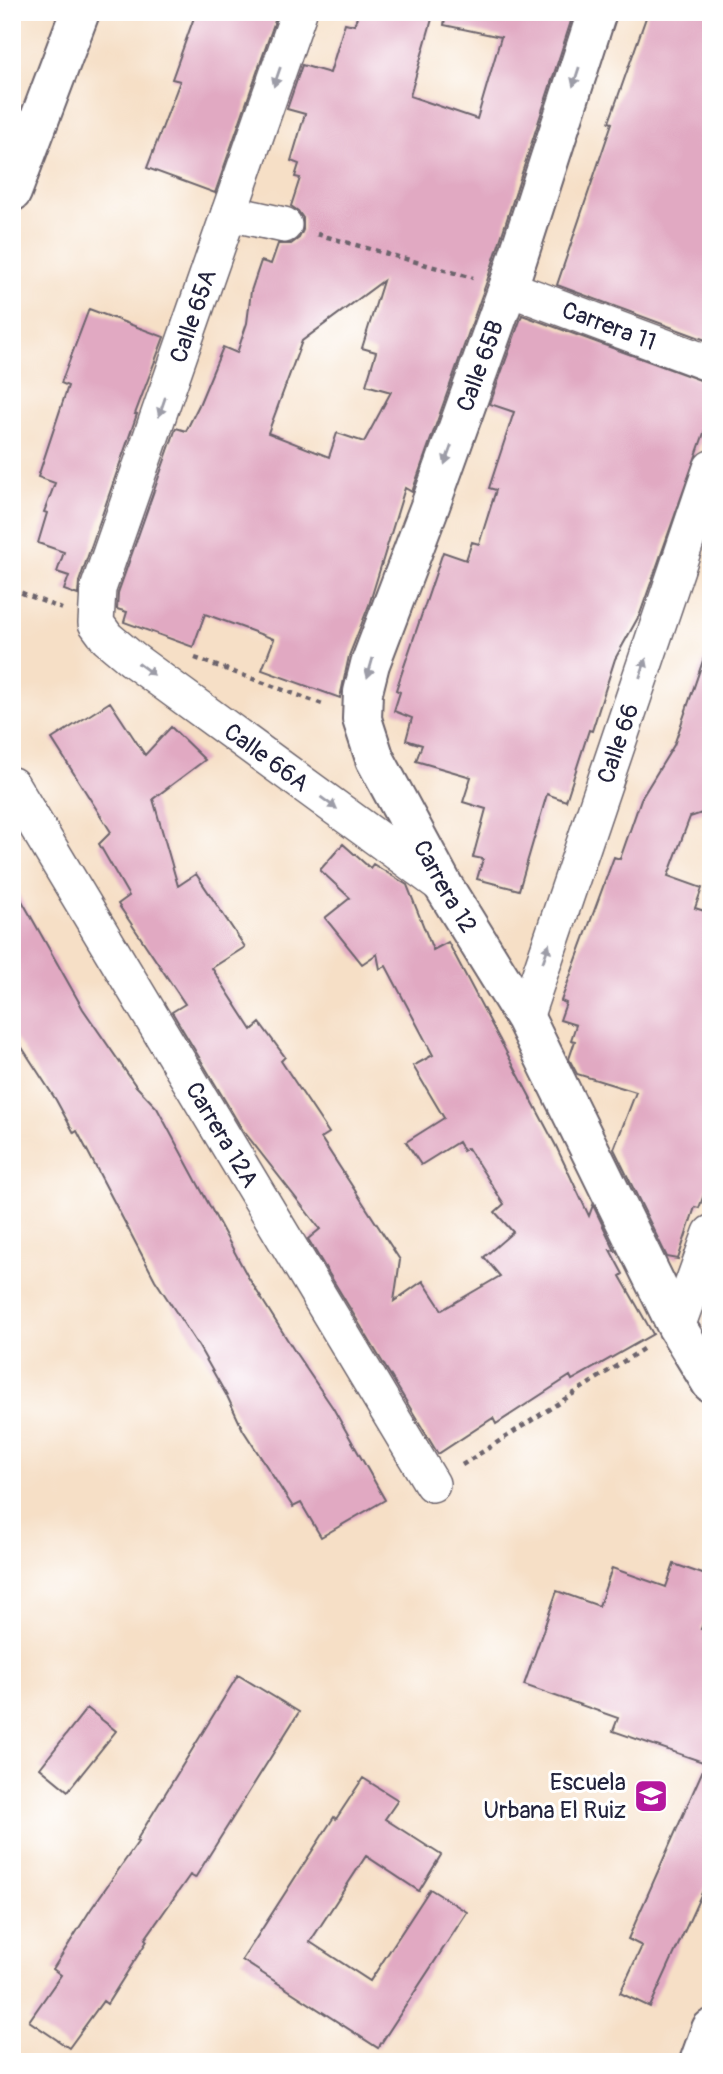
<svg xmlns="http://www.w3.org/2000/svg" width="723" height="2074" font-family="Pangolin,sans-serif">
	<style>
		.building { fill: #e1a9c2; fill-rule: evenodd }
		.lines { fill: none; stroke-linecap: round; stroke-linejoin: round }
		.street-casing { stroke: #6c646c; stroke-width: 38 }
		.secondary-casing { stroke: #6c646c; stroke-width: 42 }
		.path { stroke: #6c646c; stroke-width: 4.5; stroke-dasharray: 5 5; stroke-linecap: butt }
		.street { stroke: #fff; stroke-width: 35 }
		.secondary { stroke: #fff; stroke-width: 38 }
		.oneway { fill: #9c9ca7 }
		.labels { text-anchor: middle; stroke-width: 6; stroke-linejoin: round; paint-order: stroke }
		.street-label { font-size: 24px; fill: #22223b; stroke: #fff }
		.poi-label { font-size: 24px; fill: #22223b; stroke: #fff; text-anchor: end }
	</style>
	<rect width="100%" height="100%" fill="#fff"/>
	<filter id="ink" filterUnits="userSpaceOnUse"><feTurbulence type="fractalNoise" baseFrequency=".0143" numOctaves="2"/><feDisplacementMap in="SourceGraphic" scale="14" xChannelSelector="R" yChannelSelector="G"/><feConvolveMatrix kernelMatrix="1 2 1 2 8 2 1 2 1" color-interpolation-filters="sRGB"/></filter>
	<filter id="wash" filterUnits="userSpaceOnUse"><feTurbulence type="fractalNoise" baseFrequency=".00686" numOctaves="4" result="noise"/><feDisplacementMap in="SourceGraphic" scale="28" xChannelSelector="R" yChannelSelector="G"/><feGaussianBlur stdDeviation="1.57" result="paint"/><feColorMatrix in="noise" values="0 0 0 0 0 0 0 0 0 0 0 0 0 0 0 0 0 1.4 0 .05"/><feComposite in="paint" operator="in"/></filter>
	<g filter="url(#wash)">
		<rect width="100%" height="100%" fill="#f6dfc6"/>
		<g id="blocks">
			<path class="building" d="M 196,12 L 278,12 L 215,193 L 147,168 L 180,81 L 172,79 Z
				M 359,12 L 434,12 L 410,96 L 477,119 L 501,37 L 444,25 L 446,12 L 574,12 L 487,281 L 412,492 L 405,488 L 369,605 L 349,656 L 340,698 L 262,670 L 274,639 L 205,614 L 193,647 L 124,622 L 127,612 L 117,609 L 118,593 L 176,428 L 186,431 L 199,405 L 223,347 L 237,353 L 247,323 L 251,291 L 261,261 L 271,264 L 278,244 L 291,244 L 299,238 L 303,230 L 303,218 L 298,211 L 291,206 L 300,178 L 295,177 L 299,164 L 291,161 L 305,114 L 287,109 L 302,65 L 330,73 L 345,23 L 354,25 ZM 383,281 L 362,348 L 376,352 L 366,385 L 391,392 L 364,442 L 337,433 L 329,457 L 268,433 L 302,341 Z
				M 648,12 L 711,12 L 711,342 L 557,285 L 612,123 L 609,122 Z
				M 89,309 L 164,337 L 135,414 L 137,414 L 79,582 L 78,595 L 64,590 L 69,576 L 57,572 L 64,552 L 38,543 L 47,513 L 44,512 L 55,483 L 38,477 L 68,386 L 61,383 Z
				M 522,315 L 711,384 L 711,413 L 640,614 L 615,659 L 592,731 L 589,730 L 566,801 L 547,794 L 519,890 L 477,879 L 483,859 L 473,857 L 486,809 L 463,802 L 471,777 L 416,761 L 422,745 L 406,740 L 412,718 L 394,711 L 400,692 L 396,690 L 443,552 L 466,560 L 472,542 L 479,544 L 496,490 L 489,488 L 514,412 L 490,404 Z
				M 706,652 L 711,653 L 711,810 L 690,817 L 668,876 L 702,888 L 695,908 L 711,913 L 711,1176 L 699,1208 L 695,1207 L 678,1259 L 667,1257 L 614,1149 L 636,1092 L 577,1074 L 569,1059 L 575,1041 L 571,1040 L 576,1025 L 560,1020 L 566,1003 L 561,1001 L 614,857 L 620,859 L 641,799 L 674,745 Z
				M 110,702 L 145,755 L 171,727 L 205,760 L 153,799 L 178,886 L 196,874 L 245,947 L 212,968 L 252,1030 L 260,1023 L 285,1057 L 281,1061 L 329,1133 L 321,1138 L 400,1260 L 394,1301 L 423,1281 L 442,1310 L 500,1276 L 484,1257 L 513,1232 L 495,1212 L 504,1204 L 468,1148 L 463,1151 L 458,1142 L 421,1165 L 406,1142 L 444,1118 L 413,1066 L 433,1055 L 386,966 L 380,969 L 377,954 L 362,964 L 325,918 L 350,898 L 320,870 L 343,844 L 370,868 L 373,864 L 407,885 L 433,950 L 448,942 L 556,1146 L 589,1216 L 593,1205 L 615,1251 L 610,1250 L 623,1274 L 620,1276 L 653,1334 L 572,1380 L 570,1376 L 496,1424 L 493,1418 L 438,1454 L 308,1239 L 320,1229 L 242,1129 L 172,1012 L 185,1004 L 118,904 L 129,896 L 99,844 L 111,832 L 52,739 Z
				M 12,883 L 83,1009 L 136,1086 L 157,1108 L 248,1277 L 297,1355 L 333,1408 L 385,1500 L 321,1537 L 301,1503 L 293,1507 L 243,1430 L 228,1398 L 199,1347 L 155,1280 L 77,1131 L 74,1133 L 56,1100 L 12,1032 Z
				M 674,1564 L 711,1577 L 711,1602 L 701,1629 L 711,1631 L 711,1873 L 650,2007 L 620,1993 L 642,1946 L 628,1939 L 706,1763 L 613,1731 L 618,1718 L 524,1685 L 557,1591 L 599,1606 L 612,1568 L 666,1587 Z
				M 238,1675 L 299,1712 L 195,1878 L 190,1875 L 145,1939 L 147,1941 L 107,2004 L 103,2001 L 69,2048 L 29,2021 L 61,1975 L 53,1969 L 91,1909 L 138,1842 L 136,1841 Z
				M 87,1708 L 116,1731 L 68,1791 L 40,1768 Z
				M 363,1778 L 398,1800 L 385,1819 L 441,1855 L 419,1891 L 366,1856 L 310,1942 L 370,1981 L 430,1889 L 467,1912 L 378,2048 L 242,1960 L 334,1817 L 336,1819 Z"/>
		</g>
	</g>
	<g filter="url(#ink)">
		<use href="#blocks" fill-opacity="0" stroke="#6c646c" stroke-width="2"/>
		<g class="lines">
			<g class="street-casing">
				<g id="street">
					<path id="s1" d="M 299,12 L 98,589 L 96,623 L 107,638 L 132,659 L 444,887"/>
					<path d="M 229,213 L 284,225"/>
					<path id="s2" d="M 508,288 L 711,364"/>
					<path id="s3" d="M 12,785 L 432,1484"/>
					<path id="s4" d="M 525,1018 L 711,468"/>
					<path d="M 677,1327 L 711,1233"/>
				</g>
			</g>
			<g class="secondary-casing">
				<g id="secondary">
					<path id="s5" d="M 597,12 L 508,288 L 430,506 L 370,664 L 363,692 L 362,719 L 375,759 L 444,887 L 525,1018 L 677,1327 L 711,1383"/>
					<path d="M 12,192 L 80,12"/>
					<path d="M 699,2062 L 711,2029"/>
				</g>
			</g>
			<path class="path" d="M 317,234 L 473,278
				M 12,589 L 62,609
				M 195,658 L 325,705
				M 462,1465 L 646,1347"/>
			<use href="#street" class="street"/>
			<use href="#secondary" class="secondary"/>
		</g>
		<defs><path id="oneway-solid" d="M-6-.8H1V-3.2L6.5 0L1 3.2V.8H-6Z" transform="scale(1.75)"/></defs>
		<g class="oneway">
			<use href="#oneway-solid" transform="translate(277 77) rotate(109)"/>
			<use href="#oneway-solid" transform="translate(576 77) rotate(108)"/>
			<use href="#oneway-solid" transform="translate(162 407) rotate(109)"/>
			<use href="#oneway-solid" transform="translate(448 455) rotate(110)"/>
			<use href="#oneway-solid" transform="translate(370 668) rotate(106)"/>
			<use href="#oneway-solid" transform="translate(643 668) rotate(-71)"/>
			<use href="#oneway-solid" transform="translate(146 669) rotate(36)"/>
			<use href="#oneway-solid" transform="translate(329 803) rotate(36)"/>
			<use href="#oneway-solid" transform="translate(546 953) rotate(-71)"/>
		</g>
	</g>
	<defs>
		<g id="school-square" transform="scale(1.75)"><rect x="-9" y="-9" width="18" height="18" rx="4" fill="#b5179e" stroke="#fff"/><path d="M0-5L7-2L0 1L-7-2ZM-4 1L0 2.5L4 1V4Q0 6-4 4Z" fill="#fff"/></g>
	</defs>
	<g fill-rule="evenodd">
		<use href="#school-square" x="651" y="1796"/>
	</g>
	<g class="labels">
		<g class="street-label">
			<text transform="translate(193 316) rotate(-71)" y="8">Calle 65A</text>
			<text dy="8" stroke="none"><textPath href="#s2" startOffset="108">Carrera 11</textPath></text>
			<text transform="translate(480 366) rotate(-70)" y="8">Calle 65B</text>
			<text dy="8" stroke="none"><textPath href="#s4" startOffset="290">Calle 66</textPath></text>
			<text dy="8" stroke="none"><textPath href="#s1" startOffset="863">Calle 66A</textPath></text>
			<text dy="8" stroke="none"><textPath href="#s5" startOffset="934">Carrera 12</textPath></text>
			<text dy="8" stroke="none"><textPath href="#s3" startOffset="408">Carrera 12A</textPath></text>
		</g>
		<g class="poi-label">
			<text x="626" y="1790">Escuela<tspan x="626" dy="28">Urbana El Ruiz</tspan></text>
		</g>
	</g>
	<rect width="723" height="2074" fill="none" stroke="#fff" stroke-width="42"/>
</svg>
